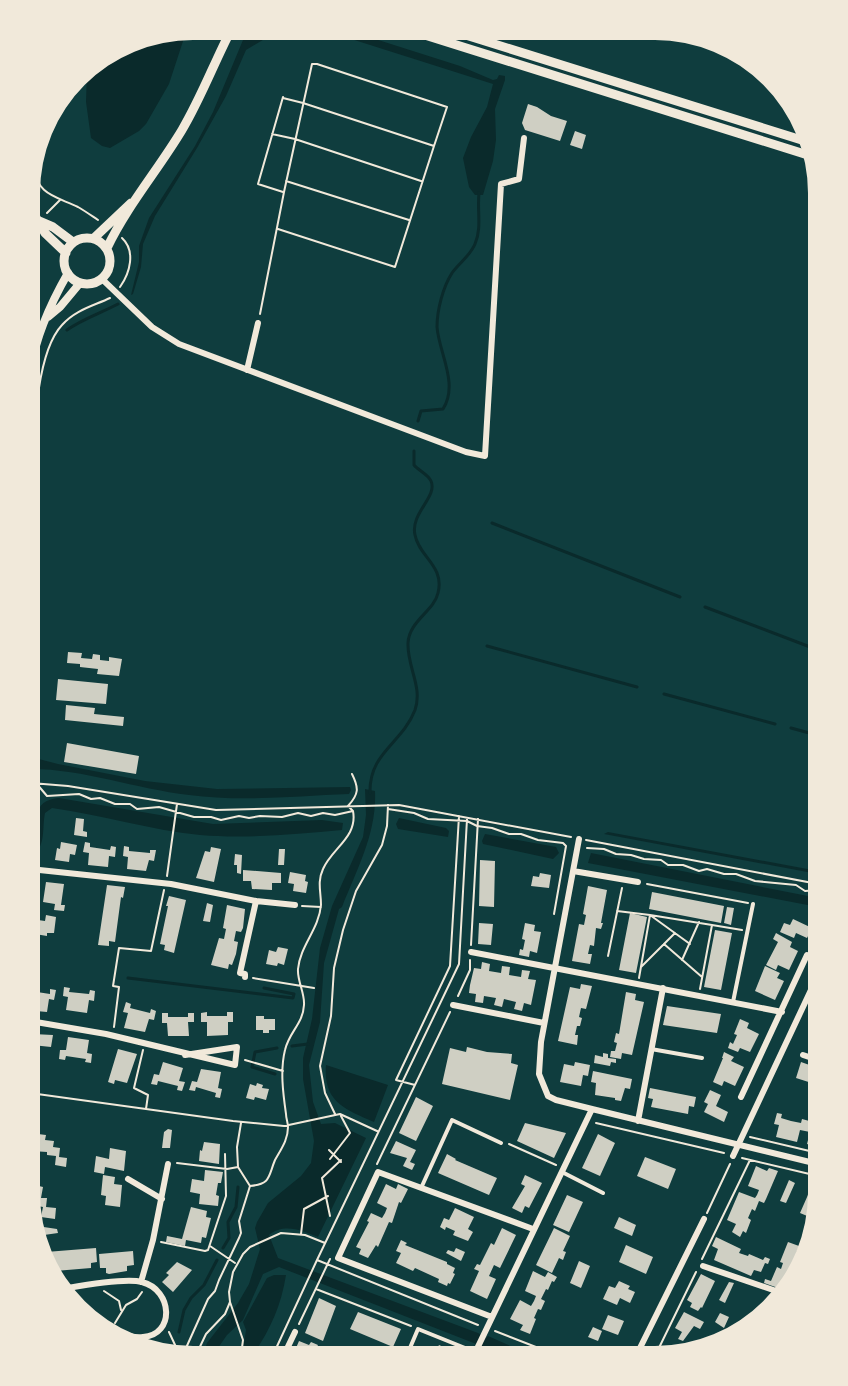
<svg xmlns="http://www.w3.org/2000/svg" width="848" height="1386" font-family="Figtree,sans-serif">
	<style>
		.water { fill: #0a2a2b }
		.lines { fill: none; stroke-linecap: round; stroke-linejoin: round }
		.stream { stroke: #0a2a2b; stroke-width: 3 }
		.building { fill: #cfcfc3 }
		.path { stroke: #f1e9da; stroke-width: 2 }
		.service { stroke: #f1e9da; stroke-width: 4 }
		.minor { stroke: #f1e9da; stroke-width: 6 }
		.tertiary { stroke: #f1e9da; stroke-width: 8 }
		.secondary { stroke: #f1e9da; stroke-width: 9 }
	</style>
	<rect width="100%" height="100%" fill="#0f3d3e"/>
	<path class="water" d="M 261,30 L 278,31 L 246,50 L 226,96 L 197,148 L 155,216 L 143,244 L 141,267 L 133,294 L 131,295 L 139,262 L 139,246 L 149,218 L 195,146 L 213,112 L 243,40 Z
		M 326,31 L 350,31 L 460,66 L 493,80 L 497,79 L 499,75 L 505,76 L 505,80 L 495,109 L 496,140 L 493,161 L 483,195 L 475,195 L 469,187 L 463,158 L 471,137 L 487,107 L 493,84 Z
		M 186,32 L 169,84 L 146,124 L 139,131 L 110,148 L 102,146 L 91,138 L 86,102 L 87,70 L 131,42 Z
		M 31,757 L 58,764 L 145,781 L 217,789 L 350,787 L 351,790 L 349,794 C 295,796 242,802 189,795 C 136,789 84,769 31,769 Z
		M 365,789 L 375,791 C 377,833 357,869 342,907 L 339,909 L 324,963 L 320,1022 L 309,1065 L 313,1102 L 321,1124 L 335,1123 L 366,1138 L 318,1237 C 301,1230 284,1223 269,1235 L 278,1258 L 478,1333 L 486,1338 L 488,1336 L 533,1356 L 507,1356 L 279,1267 L 263,1274 L 243,1320 L 227,1335 L 213,1355 L 203,1355 L 207,1343 L 238,1303 L 249,1284 L 260,1249 L 255,1228 L 257,1222 L 268,1203 L 301,1176 L 311,1163 L 314,1141 L 303,1079 L 303,1058 L 312,1019 L 320,948 L 332,906 L 363,837 L 366,815 Z
		M 59,798 L 213,824 L 322,820 L 343,823 L 342,830 C 295,834 247,839 200,835 C 150,830 102,815 52,808 L 45,813 C 42,827 46,845 34,854 L 30,848 C 42,828 26,801 59,798 Z
		M 399,818 L 446,828 L 449,831 L 448,837 L 398,829 L 396,824 Z
		M 608,832 L 818,871 L 818,874 L 604,834 Z
		M 485,834 L 556,847 L 559,853 L 553,859 L 483,844 L 482,841 Z
		M 591,853 L 818,898 L 818,907 L 588,863 Z
		M 326,1065 L 388,1085 L 374,1122 C 345,1109 323,1102 326,1065 Z
		M 274,1275 L 286,1275 C 281,1306 271,1328 253,1355 L 242,1355 L 246,1330 L 243,1322 L 267,1278 Z"/>
	<g class="lines">
		<path class="stream" d="M 67,330 C 82,319 101,313 118,304
			M 418,421 L 421,411 L 443,409 C 459,384 439,353 437,327 C 437,310 443,287 452,273 C 459,263 470,256 475,244 C 482,228 477,211 479,193
			M 492,523 L 680,597
			M 705,607 L 818,650
			M 487,646 L 637,687
			M 664,694 L 775,724
			M 791,728 L 813,734
			M 370,793 C 369,752 402,744 415,710 C 423,687 407,667 408,643 C 409,621 434,611 438,593 C 445,566 419,557 415,535 C 410,513 438,497 431,481 C 428,474 419,471 414,465 L 414,451
			M 128,978 L 293,998 L 294,994 L 264,988
			M 292,1046 L 308,1044
			M 275,1074 L 252,1067 L 255,1052 L 277,1048
			M 223,1248 L 229,1238 L 228,1222 L 236,1207 L 238,1187
			M 179,1332 L 184,1310 L 191,1298 L 204,1285 L 217,1260"/>
	</g>
	<path class="building" d="M 528,104 L 537,107 L 551,116 L 567,121 L 560,141 L 525,130 L 522,123 Z
		M 575,131 L 586,135 L 582,149 L 570,145 Z
		M 68,652 L 82,653 L 81,658 L 92,659 L 93,654 L 100,655 L 100,660 L 109,661 L 109,657 L 122,659 L 119,676 L 97,674 L 98,669 L 80,667 L 80,664 L 67,663 Z
		M 58,679 L 108,684 L 106,704 L 56,700 Z
		M 66,705 L 95,708 L 94,714 L 124,717 L 123,726 L 65,720 Z
		M 67,743 L 139,756 L 136,774 L 64,762 Z
		M 76,818 L 84,819 L 83,831 L 87,832 L 87,837 L 74,835 Z
		M 61,842 L 77,845 L 75,855 L 70,854 L 69,862 L 55,860 L 57,848 L 60,849 Z
		M 85,842 L 90,843 L 90,847 L 110,850 L 111,846 L 116,847 L 115,857 L 109,856 L 108,867 L 88,865 L 89,853 L 83,852 Z
		M 124,846 L 129,847 L 129,851 L 150,853 L 150,850 L 156,850 L 154,861 L 149,860 L 146,871 L 127,869 L 128,857 L 123,856 Z
		M 211,847 L 221,849 L 214,882 L 196,878 L 205,851 L 210,852 Z
		M 279,849 L 285,849 L 284,865 L 278,865 Z
		M 235,854 L 242,855 L 241,874 L 237,873 L 237,865 L 234,865 Z
		M 480,860 L 495,861 L 494,907 L 479,906 Z
		M 243,870 L 281,873 L 281,883 L 272,883 L 272,890 L 252,889 L 251,881 L 243,881 Z
		M 290,872 L 306,875 L 305,881 L 308,882 L 306,893 L 293,891 L 294,884 L 288,883 Z
		M 540,873 L 551,875 L 549,888 L 531,886 L 533,876 L 539,877 Z
		M 46,882 L 64,884 L 61,905 L 65,905 L 64,911 L 54,910 L 55,904 L 43,902 Z
		M 107,885 L 125,887 L 123,898 L 121,897 L 115,942 L 109,941 L 109,946 L 98,945 Z
		M 588,886 L 607,890 L 601,923 L 603,923 L 601,929 L 596,928 L 594,946 L 590,945 L 588,954 L 592,954 L 590,964 L 572,961 L 579,924 L 584,925 L 586,915 L 583,914 Z
		M 652,892 L 724,906 L 721,923 L 649,909 Z
		M 169,896 L 186,900 L 174,953 L 164,950 L 165,945 L 160,944 L 168,906 L 166,906 Z
		M 207,903 L 213,905 L 210,922 L 203,921 Z
		M 227,905 L 245,909 L 243,928 L 241,932 L 236,931 L 234,941 L 238,942 L 236,954 L 232,965 L 229,964 L 228,969 L 211,965 L 219,938 L 224,939 L 226,929 L 223,928 Z
		M 727,907 L 734,908 L 731,925 L 724,923 Z
		M 630,913 L 647,917 L 636,973 L 619,970 Z
		M 46,915 L 56,917 L 54,933 L 47,933 L 47,936 L 35,934 L 38,920 L 45,921 Z
		M 793,919 L 812,928 L 807,938 L 796,933 L 794,938 L 780,932 L 784,923 L 790,925 Z
		M 479,923 L 493,924 L 491,945 L 478,944 Z
		M 525,923 L 535,925 L 534,931 L 541,932 L 537,953 L 530,951 L 529,957 L 519,955 L 520,949 L 523,950 L 525,940 L 522,939 Z
		M 715,930 L 732,933 L 721,990 L 704,987 Z
		M 776,933 L 792,942 L 790,947 L 798,951 L 789,970 L 778,965 L 776,970 L 766,965 L 778,942 L 773,939 Z
		M 278,947 L 288,949 L 284,965 L 278,963 L 277,966 L 266,964 L 269,950 L 276,952 Z
		M 482,962 L 490,964 L 489,971 L 501,973 L 502,966 L 510,967 L 509,975 L 521,977 L 522,970 L 530,971 L 528,979 L 536,980 L 531,1005 L 524,1003 L 522,1011 L 514,1009 L 516,1002 L 504,999 L 502,1007 L 494,1005 L 496,998 L 484,996 L 483,1003 L 475,1002 L 476,994 L 469,993 L 470,985 L 474,968 L 481,969 Z
		M 765,966 L 780,973 L 777,978 L 784,981 L 775,1000 L 755,991 Z
		M 581,984 L 592,986 L 586,1009 L 581,1008 L 579,1017 L 582,1018 L 580,1026 L 577,1026 L 575,1035 L 578,1035 L 577,1045 L 558,1041 L 570,987 L 580,989 Z
		M 64,987 L 70,988 L 69,992 L 89,994 L 90,990 L 95,991 L 94,1001 L 89,1000 L 87,1013 L 66,1010 L 68,997 L 63,996 Z
		M 50,989 L 56,990 L 54,1000 L 49,999 L 47,1012 L 36,1011 L 37,992 L 50,994 Z
		M 626,992 L 636,994 L 635,1000 L 644,1002 L 632,1055 L 622,1053 L 621,1059 L 610,1057 L 611,1051 L 615,1051 L 617,1043 L 614,1042 L 616,1033 L 619,1034 Z
		M 126,1002 L 131,1004 L 130,1008 L 150,1013 L 151,1009 L 156,1011 L 154,1020 L 149,1019 L 145,1032 L 124,1028 L 128,1013 L 123,1012 Z
		M 667,1006 L 721,1014 L 717,1033 L 663,1025 Z
		M 207,1012 L 207,1016 L 227,1016 L 227,1012 L 233,1012 L 233,1022 L 228,1022 L 228,1035 L 207,1036 L 207,1022 L 201,1022 L 201,1013 Z
		M 162,1013 L 168,1013 L 168,1017 L 188,1017 L 188,1013 L 194,1013 L 194,1022 L 188,1022 L 189,1036 L 168,1036 L 167,1023 L 162,1023 Z
		M 256,1016 L 264,1016 L 264,1019 L 275,1019 L 275,1030 L 269,1030 L 269,1033 L 263,1033 L 263,1030 L 256,1030 Z
		M 740,1019 L 749,1023 L 747,1028 L 759,1034 L 750,1052 L 740,1048 L 738,1052 L 728,1048 L 730,1042 L 733,1044 L 737,1035 L 734,1034 Z
		M 33,1034 L 53,1035 L 51,1047 L 32,1045 Z
		M 68,1037 L 89,1040 L 87,1053 L 92,1054 L 91,1063 L 85,1062 L 86,1059 L 66,1056 L 65,1060 L 59,1059 L 60,1050 L 66,1050 Z
		M 467,1047 L 487,1052 L 512,1054 L 511,1063 L 518,1065 L 510,1100 L 442,1084 L 450,1048 L 466,1052 Z
		M 118,1049 L 137,1054 L 127,1083 L 115,1080 L 114,1084 L 108,1082 Z
		M 724,1052 L 734,1057 L 731,1061 L 744,1067 L 735,1086 L 724,1081 L 722,1086 L 713,1082 L 723,1058 L 722,1058 Z
		M 603,1053 L 608,1054 L 608,1058 L 616,1059 L 616,1063 L 611,1062 L 610,1066 L 594,1063 L 595,1055 L 603,1057 Z
		M 163,1062 L 183,1068 L 179,1081 L 185,1082 L 182,1091 L 177,1090 L 178,1086 L 158,1081 L 157,1085 L 151,1084 L 154,1074 L 159,1075 Z
		M 575,1062 L 590,1065 L 588,1076 L 583,1075 L 581,1086 L 560,1082 L 564,1064 L 574,1066 Z
		M 801,1062 L 818,1068 L 818,1085 L 796,1078 Z
		M 201,1069 L 221,1072 L 218,1088 L 222,1089 L 220,1098 L 215,1097 L 216,1093 L 196,1087 L 195,1091 L 189,1090 L 192,1081 L 197,1082 Z
		M 593,1071 L 632,1079 L 630,1089 L 625,1088 L 621,1101 L 615,1100 L 615,1098 L 595,1095 L 596,1083 L 591,1082 Z
		M 257,1083 L 263,1085 L 262,1088 L 269,1089 L 266,1100 L 255,1097 L 254,1100 L 246,1098 L 250,1084 L 256,1086 Z
		M 650,1088 L 696,1097 L 694,1107 L 689,1106 L 688,1114 L 651,1107 L 653,1099 L 648,1098 Z
		M 710,1090 L 721,1095 L 716,1106 L 728,1112 L 724,1122 L 704,1112 L 708,1104 L 704,1102 Z
		M 416,1097 L 433,1106 L 416,1141 L 399,1133 Z
		M 777,1113 L 782,1114 L 781,1118 L 791,1121 L 801,1123 L 802,1119 L 813,1122 L 812,1126 L 818,1127 L 818,1147 L 807,1144 L 810,1132 L 800,1130 L 797,1142 L 776,1137 L 779,1125 L 774,1124 Z
		M 525,1123 L 566,1133 L 554,1158 L 517,1141 Z
		M 168,1129 L 172,1130 L 170,1148 L 162,1148 L 164,1132 Z
		M 30,1133 L 46,1135 L 45,1140 L 54,1141 L 53,1147 L 60,1148 L 59,1157 L 67,1158 L 66,1167 L 55,1165 L 56,1156 L 47,1155 L 47,1152 L 32,1151 L 33,1149 L 30,1148 Z
		M 598,1134 L 615,1143 L 600,1176 L 582,1168 Z
		M 396,1141 L 416,1150 L 410,1162 L 415,1164 L 412,1170 L 403,1166 L 407,1158 L 390,1153 Z
		M 204,1142 L 220,1144 L 219,1164 L 199,1161 L 200,1150 L 202,1151 Z
		M 110,1148 L 126,1151 L 124,1171 L 105,1167 L 104,1174 L 94,1172 L 96,1156 L 109,1159 Z
		M 447,1154 L 456,1159 L 455,1160 L 497,1178 L 489,1195 L 438,1173 Z
		M 645,1157 L 676,1169 L 668,1189 L 637,1176 Z
		M 756,1166 L 767,1171 L 769,1168 L 778,1171 L 766,1199 L 764,1203 L 759,1201 L 755,1211 L 752,1209 L 748,1218 L 751,1220 L 746,1233 L 743,1231 L 740,1237 L 732,1232 L 736,1224 L 727,1220 L 739,1192 L 755,1198 L 757,1195 L 759,1190 L 748,1186 Z
		M 205,1170 L 223,1172 L 221,1183 L 218,1183 L 216,1195 L 219,1196 L 218,1206 L 199,1204 L 200,1194 L 190,1192 L 192,1179 L 204,1181 Z
		M 103,1175 L 115,1177 L 114,1184 L 122,1185 L 120,1207 L 105,1205 L 106,1196 L 101,1195 Z
		M 525,1175 L 542,1183 L 529,1208 L 525,1206 L 522,1213 L 512,1208 L 525,1186 L 521,1184 Z
		M 30,1179 L 39,1180 L 39,1186 L 43,1187 L 41,1198 L 47,1198 L 46,1207 L 56,1208 L 55,1219 L 41,1217 L 43,1207 L 38,1206 L 39,1202 L 34,1201 L 34,1198 L 31,1197 Z
		M 815,1179 L 818,1180 L 818,1203 L 812,1218 L 800,1213 Z
		M 789,1180 L 795,1183 L 786,1203 L 780,1201 Z
		M 386,1184 L 396,1189 L 398,1184 L 408,1189 L 401,1203 L 399,1202 L 392,1223 L 389,1222 L 378,1247 L 376,1245 L 368,1258 L 359,1254 L 361,1249 L 356,1247 L 369,1222 L 367,1221 L 371,1213 L 382,1218 L 385,1213 L 387,1208 L 377,1203 Z
		M 567,1195 L 583,1202 L 569,1232 L 553,1225 Z
		M 191,1207 L 207,1211 L 206,1217 L 211,1218 L 206,1238 L 202,1237 L 201,1243 L 186,1240 L 185,1246 L 166,1242 L 167,1236 L 182,1239 Z
		M 455,1208 L 474,1217 L 468,1229 L 473,1232 L 468,1241 L 453,1235 L 455,1231 L 446,1227 L 445,1230 L 440,1227 L 444,1218 L 449,1220 Z
		M 619,1217 L 636,1225 L 632,1236 L 614,1228 Z
		M 37,1226 L 57,1229 L 58,1233 L 44,1235 L 38,1232 Z
		M 502,1228 L 516,1235 L 500,1268 L 494,1265 L 489,1276 L 496,1279 L 487,1299 L 470,1291 L 479,1271 L 474,1269 L 477,1264 L 480,1265 L 491,1243 L 494,1245 Z
		M 554,1228 L 570,1236 L 563,1251 L 566,1252 L 563,1260 L 559,1258 L 552,1273 L 536,1265 Z
		M 716,1237 L 741,1249 L 739,1253 L 748,1256 L 749,1254 L 763,1260 L 765,1257 L 770,1259 L 768,1264 L 765,1263 L 761,1272 L 754,1270 L 751,1276 L 714,1260 L 718,1249 L 712,1246 Z
		M 401,1240 L 407,1243 L 405,1245 L 447,1262 L 447,1264 L 455,1268 L 453,1273 L 455,1274 L 450,1284 L 448,1283 L 447,1286 L 438,1282 L 439,1279 L 415,1268 L 413,1271 L 396,1263 L 401,1253 L 396,1251 Z
		M 788,1242 L 799,1246 L 796,1254 L 798,1254 L 787,1284 L 784,1282 L 781,1289 L 764,1283 L 765,1279 L 771,1281 L 777,1267 L 781,1269 L 783,1263 L 780,1262 Z
		M 626,1245 L 653,1257 L 646,1274 L 619,1262 Z
		M 96,1248 L 97,1262 L 91,1263 L 91,1268 L 55,1271 L 52,1261 L 47,1260 L 46,1252 Z
		M 456,1248 L 465,1252 L 461,1261 L 446,1253 L 448,1250 L 454,1252 Z
		M 133,1251 L 134,1265 L 127,1266 L 127,1271 L 109,1274 L 106,1273 L 106,1268 L 100,1268 L 99,1254 Z
		M 579,1261 L 590,1266 L 581,1288 L 570,1283 Z
		M 177,1262 L 192,1270 L 173,1292 L 162,1282 L 169,1275 L 166,1273 Z
		M 533,1271 L 545,1277 L 548,1272 L 557,1277 L 554,1282 L 552,1281 L 548,1290 L 546,1289 L 541,1299 L 545,1301 L 541,1310 L 538,1309 L 534,1318 L 536,1319 L 530,1334 L 520,1330 L 523,1325 L 510,1319 L 520,1300 L 531,1306 L 534,1301 L 536,1296 L 525,1291 Z
		M 701,1274 L 715,1281 L 702,1308 L 701,1307 L 698,1311 L 690,1307 L 692,1303 L 687,1300 Z
		M 619,1281 L 630,1286 L 628,1289 L 635,1292 L 630,1303 L 620,1298 L 617,1305 L 603,1299 L 609,1286 L 615,1288 Z
		M 729,1282 L 734,1283 L 725,1303 L 719,1300 Z
		M 319,1298 L 336,1306 L 323,1341 L 305,1333 Z
		M 358,1312 L 401,1329 L 393,1347 L 350,1329 Z
		M 684,1312 L 704,1322 L 700,1329 L 694,1326 L 683,1341 L 678,1339 L 682,1332 L 675,1328 Z
		M 720,1313 L 729,1317 L 724,1328 L 715,1322 Z
		M 608,1315 L 624,1321 L 618,1335 L 602,1329 Z
		M 593,1327 L 602,1331 L 598,1341 L 588,1337 Z
		M 299,1341 L 309,1345 L 311,1342 L 318,1345 L 313,1355 L 293,1355 Z
		M 439,1345 L 450,1350 L 447,1355 L 436,1355 L 438,1353 L 435,1352 Z"/>
	<g class="lines">
		<path class="path" d="M 272,134 L 295,139 L 421,181
			M 34,165 C 36,195 55,196 78,207 C 85,211 92,216 98,220
			M 286,181 L 409,220
			M 283,192 L 258,184 L 283,97
			M 47,213 L 60,200
			M 278,229 L 395,267 L 434,146 L 303,103 L 283,98
			M 120,287 C 130,273 136,251 122,238
			M 260,314 L 284,192 L 312,64 L 317,64 L 447,107 L 434,146
			M 31,492 C 34,449 33,356 62,325 C 75,310 93,306 110,298
			M 31,783 L 68,786 L 216,810 L 399,805 L 571,837
			M 36,783 L 47,796 L 79,794 L 91,799 L 100,798 L 115,804 L 130,804 L 137,809 L 159,807 L 194,817 L 211,817 L 221,820 L 239,816 L 249,818 L 260,816 L 282,817 L 298,813 L 311,816 L 323,813 L 335,815 L 353,811
			M 388,809 L 414,813 L 428,819 L 467,821 L 477,826 L 492,828 L 509,834 L 521,834 L 538,840 L 563,843 L 566,846 L 554,914
			M 586,840 L 818,884
			M 587,848 L 604,849 L 616,854 L 631,855 L 644,859 L 661,860 L 668,865 L 683,865 L 699,871 L 707,869 L 724,874 L 736,874 L 755,881 L 796,885 L 805,891 L 818,890
			M 167,876 L 177,804
			M 647,884 L 748,903
			M 302,906 L 321,907
			M 617,911 L 650,915 L 690,944
			M 712,925 L 742,930
			M 664,944 L 702,977
			M 471,945 L 478,819
			M 608,956 L 622,888
			M 682,960 L 699,922
			M 641,967 L 675,933
			M 253,978 L 314,988
			M 639,978 L 650,915 L 712,925 L 700,989
			M 458,996 L 470,970 L 470,960
			M 114,1027 L 119,987 L 113,986 L 119,948 L 151,951 L 164,890
			M 143,1050 L 134,1088 L 148,1095 L 146,1109
			M 245,1060 L 283,1071
			M 415,1085 L 396,1080 L 450,966 L 459,816
			M 30,1093 L 233,1121 L 284,1126 L 340,1114 L 377,1131
			M 335,1114 L 325,1093 L 320,1066 L 331,1016 L 334,968 L 343,930 L 356,891 L 382,845 L 387,826 L 388,805
			M 596,1123 L 724,1153
			M 750,1137 L 818,1153
			M 509,1144 L 556,1165
			M 329,1150 L 341,1162
			M 742,1158 L 818,1176
			M 330,1159 L 350,1133 L 341,1116
			M 177,1163 L 227,1169 L 238,1167 L 250,1186
			M 377,1164 L 450,1012
			M 238,1167 L 237,1147 L 241,1123
			M 707,1213 L 730,1164
			M 330,1216 L 322,1178 L 341,1160
			M 301,1234 L 304,1209 L 328,1196
			M 161,1242 L 205,1251 L 208,1250 L 226,1196 L 225,1154
			M 210,1246 L 235,1263
			M 702,1259 L 750,1160
			M 317,1260 L 459,964 L 467,819
			M 316,1289 L 411,1326
			M 104,1291 L 119,1301 L 121,1310
			M 115,1323 L 126,1305 L 137,1299 L 142,1292
			M 299,1324 L 330,1259
			M 495,1331 L 559,1356
			M 169,1332 L 176,1347 L 180,1349 L 186,1348 L 208,1299 L 215,1291 L 219,1280 L 239,1238 L 241,1233 L 239,1221 L 250,1186 C 271,1184 268,1177 275,1160 C 281,1149 288,1140 288,1127 C 288,1123 286,1118 286,1114 C 283,1093 280,1070 285,1050 C 289,1032 303,1024 304,1005 C 305,993 297,981 298,969 C 300,946 319,929 321,905 C 321,892 317,882 323,869 C 332,848 358,837 353,811 L 348,806 C 359,794 359,788 352,774
			M 196,1355 L 206,1334 L 225,1314 L 230,1302
			M 241,1355 L 243,1340 L 230,1302 L 229,1292 L 233,1272 L 243,1254 L 250,1247 L 281,1233 L 305,1235 L 325,1243
			M 273,1355 L 317,1260 L 478,1325
			M 655,1356 L 696,1272"/>
		<path class="service" d="M 733,1002 L 753,904
			M 651,1049 L 702,1058
			M 562,1172 L 603,1193
			M 422,1186 L 452,1120 L 501,1143
			M 407,1355 L 418,1329 L 475,1352"/>
		<path class="minor" d="M 102,279 L 152,327 L 179,344 L 466,452 L 485,456 L 501,184 L 519,179 L 524,138
			M 247,370 L 258,323
			M 579,839 L 541,1042 L 539,1074 L 548,1096 L 556,1100 L 592,1109 L 818,1164
			M 30,869 L 171,884 L 256,901 L 295,905
			M 573,871 L 638,882
			M 471,952 L 782,1012
			M 245,977 L 245,974 L 240,973 L 256,901
			M 453,1005 L 544,1023
			M 30,1021 L 106,1034 L 235,1065 L 237,1047 L 185,1055
			M 803,1055 L 818,1060
			M 741,1097 L 807,955
			M 638,1121 L 663,988
			M 733,1156 L 818,975
			M 128,1179 L 162,1199
			M 703,1266 L 782,1293
			M 141,1282 L 153,1240 L 168,1164
			M 68,1288 C 85,1285 127,1278 142,1282 C 173,1290 175,1335 143,1337 C 125,1339 106,1326 91,1318
			M 492,1317 L 338,1258 L 378,1172 L 533,1229
			M 284,1355 L 295,1332
			M 474,1355 L 592,1109
			M 636,1356 L 704,1219"/>
		<path class="tertiary" d="M 48,317 L 60,307 L 80,283
			M 31,368 C 36,336 52,301 68,273"/>
		<path class="secondary" d="M 412,31 L 811,156
			M 456,32 L 808,142
			M 31,209 L 45,233 L 66,253
			M 39,221 L 53,227 L 73,242
			M64 261a23 23 0 1 1 46 0a23 23 0 1 1-46 0Z
			M 94,238 L 131,203
			M 107,248 C 127,206 158,170 182,130 C 201,98 214,63 231,30"/>
	</g>
	<path d="M0 0H848V1386H0ZM193 40H655A153 153 0 0 1 808 193V1193A153 153 0 0 1 655 1346H193A153 153 0 0 1 40 1193V193A153 153 0 0 1 193 40Z" fill="#f1e9da" fill-rule="evenodd"/>
</svg>
